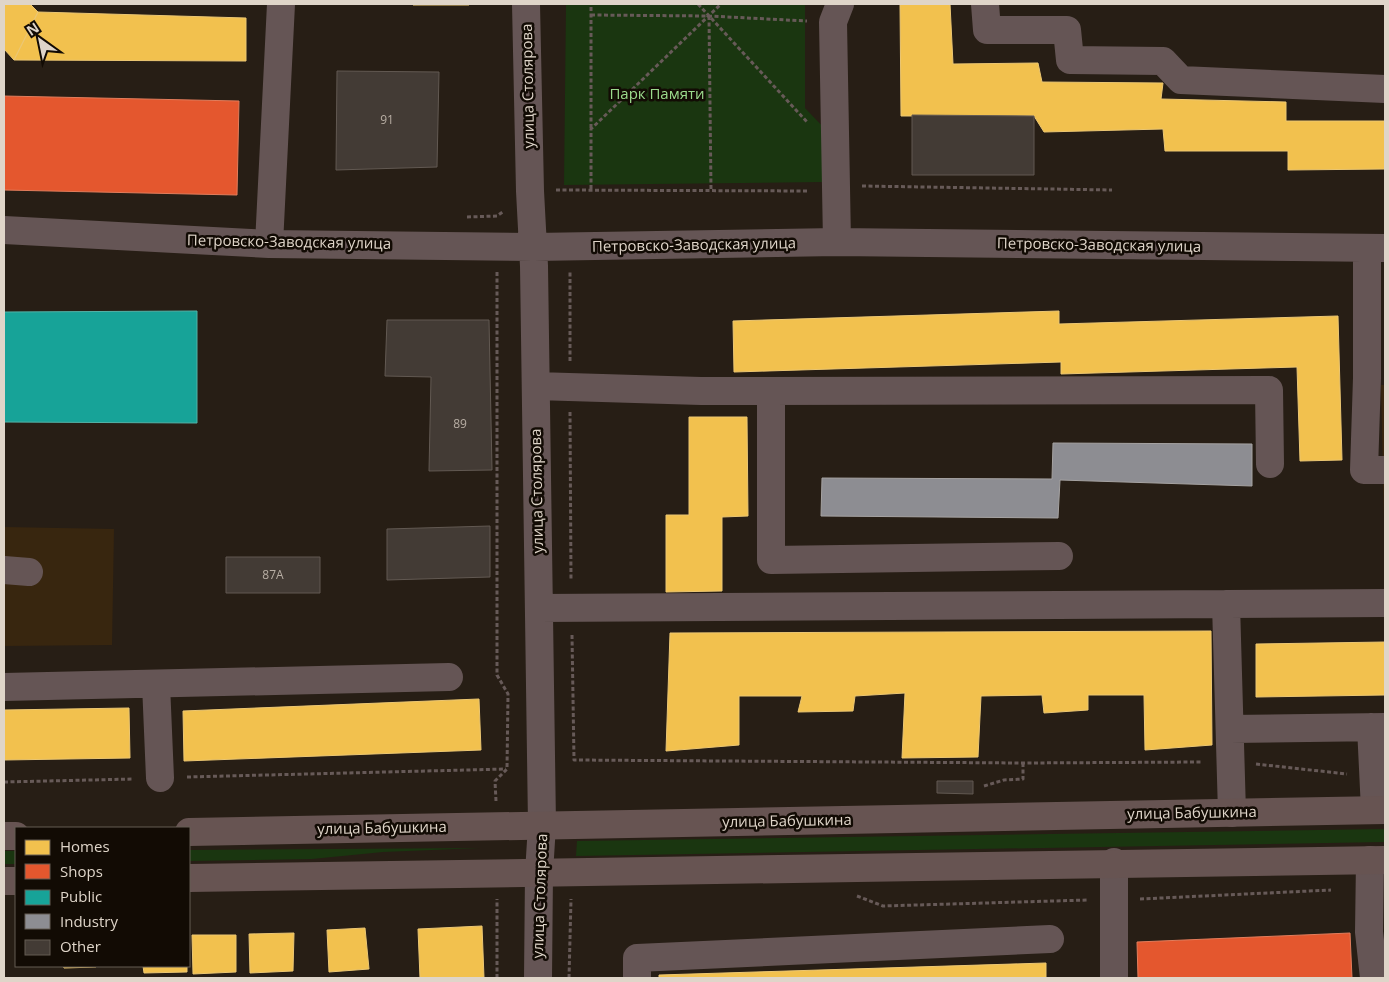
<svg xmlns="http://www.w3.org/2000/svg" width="1389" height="982" font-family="'Open Sans',sans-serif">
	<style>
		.built { fill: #38260f }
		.green { fill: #1a3610 }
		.homes { fill: #f2c14e; stroke: #ecc773 }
		.shops { fill: #e4572e; stroke: #e27d5c }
		.public { fill: #17a398; stroke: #53b2a7 }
		.industry { fill: #8d8d92; stroke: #a6a3a2 }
		.building { fill: #433b35; stroke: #625952 }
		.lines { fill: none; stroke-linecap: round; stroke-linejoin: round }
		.path { stroke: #675a58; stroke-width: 3; stroke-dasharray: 4 2.5; stroke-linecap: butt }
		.minor { stroke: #655555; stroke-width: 28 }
		.major { stroke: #675452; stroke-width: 28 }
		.labels { text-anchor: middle; stroke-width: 5; stroke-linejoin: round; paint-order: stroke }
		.number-label { font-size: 12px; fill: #b8aea4 }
		.street-label { font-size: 15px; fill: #dfd5c9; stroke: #120b04 }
		.park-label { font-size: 15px; fill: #9bdb8c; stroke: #120b04 }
	</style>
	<rect width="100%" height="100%" fill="#271e15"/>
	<path class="built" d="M 1381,385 L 1385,385 L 1385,518 L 1384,518 Z
		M 4,527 L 114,529 L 112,645 L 4,646 Z"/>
	<path class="green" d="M 566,4 L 805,4 L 805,108 L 827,131 L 823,182 L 564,185 Z
		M 1385,829 L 1385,842 L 576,856 L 577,841 Z
		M 480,848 L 383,852 L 312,859 L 189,861 L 189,850 Z
		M 4,851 L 16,851 L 16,864 L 4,864 Z"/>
	<path class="homes" d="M 4,4 L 30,4 L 38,12 L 14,60 L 4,49 Z
		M 413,4 L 469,4 L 469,5 L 413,5 Z
		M 900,4 L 950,4 L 953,64 L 1038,63 L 1042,82 L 1163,83 L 1161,99 L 1286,102 L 1286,121 L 1385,121 L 1385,169 L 1288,170 L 1288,151 L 1165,151 L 1163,129 L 1044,132 L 1034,116 L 901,116 Z
		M 38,12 L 246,18 L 246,61 L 14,60 Z
		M 1059,311 L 1059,324 L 1338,316 L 1342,460 L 1300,461 L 1297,367 L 1061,374 L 1061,362 L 734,372 L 733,321 Z
		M 689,417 L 747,417 L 748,516 L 722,517 L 722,591 L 666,592 L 666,515 L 689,515 Z
		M 1211,631 L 1212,745 L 1145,750 L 1144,695 L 1088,695 L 1088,710 L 1044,713 L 1042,695 L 981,696 L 978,757 L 902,758 L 905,693 L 855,696 L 853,711 L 798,712 L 802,696 L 739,696 L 739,745 L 666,751 L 670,633 Z
		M 1385,642 L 1385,695 L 1256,697 L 1256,644 Z
		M 479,699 L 481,750 L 184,761 L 183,711 Z
		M 129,708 L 130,758 L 4,760 L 4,710 Z
		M 482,926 L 484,978 L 420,978 L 418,929 Z
		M 365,928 L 369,969 L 329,972 L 327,930 Z
		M 294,933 L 293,971 L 250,973 L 249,934 Z
		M 192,935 L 236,935 L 236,972 L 193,974 Z
		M 1046,963 L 1046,978 L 659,978 L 659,975 Z
		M 63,966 L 96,966 L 96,967 L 64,968 Z
		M 143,966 L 187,966 L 187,972 L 144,973 Z"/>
	<path class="shops" d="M 4,96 L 239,101 L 237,195 L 4,190 Z
		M 1350,933 L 1352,978 L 1138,978 L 1137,942 Z"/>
	<path class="public" d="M 197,311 L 197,423 L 4,422 L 4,312 Z"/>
	<path class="industry" d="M 1053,443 L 1252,444 L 1252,486 L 1060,480 L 1058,518 L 821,516 L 822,478 L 1052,479 Z"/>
	<path class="building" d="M 337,71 L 439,72 L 437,167 L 336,170 Z
		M 912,115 L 1034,116 L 1034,175 L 912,175 Z
		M 387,320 L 489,320 L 492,470 L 429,471 L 431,377 L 385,376 Z
		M 490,526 L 490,577 L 387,580 L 387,529 Z
		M 226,557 L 320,557 L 320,593 L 226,593 Z
		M 937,781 L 973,781 L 973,794 L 937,793 Z"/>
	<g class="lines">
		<path class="path" d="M 698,4 L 808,123
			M 591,15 L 709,16 L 807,21
			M 709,16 L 711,191
			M 591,128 L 591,4
			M 862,186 L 1112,190
			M 591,189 L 591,129 L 721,4
			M 556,190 L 809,191
			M 467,217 L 497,216 L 504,211
			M 570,361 L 570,272
			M 570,412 L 571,581
			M 572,635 L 574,760 L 1023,763 L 1203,762
			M 1256,764 L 1347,774
			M 187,777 L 506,769
			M 4,782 L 134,779
			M 984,786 L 1004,780 L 1023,779 L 1023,763
			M 496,801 L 495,781 L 507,769 L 508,694 L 497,675 L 497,272
			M 857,896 L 883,906 L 1087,900
			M 1140,899 L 1331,890
			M 497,978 L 497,899
			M 569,978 L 571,899"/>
		<path class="minor" d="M 526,4 L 530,191 L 534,266 L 542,825 L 539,873 L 538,978
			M 985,4 L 987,30 L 1067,30 L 1070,60 L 1163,61 L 1181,80 L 1385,89
			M 4,230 L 269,244 L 534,247 L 837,242 L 1385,248
			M 837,242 L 833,22 L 840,4
			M 269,244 L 281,4
			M 1367,248 L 1367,378 L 1364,470 L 1385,470
			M 536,386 L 701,391 L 1269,390 L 1270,464
			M 771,391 L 771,560 L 1059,556
			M 4,570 L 29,572
			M 1226,604 L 1385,603
			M 539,608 L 1226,604 L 1232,813
			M 156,684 L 160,778
			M 4,687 L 449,677
			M 1371,727 L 1375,810
			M 1230,729 L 1385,727
			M 1370,860 L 1369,932 L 1374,978
			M 1114,862 L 1114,978
			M 637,978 L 637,958 L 1050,939"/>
		<path class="major" d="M 189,832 L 1385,810
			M 4,836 L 16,836
			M 189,878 L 1385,860
			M 4,881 L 16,881"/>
	</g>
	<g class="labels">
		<g class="number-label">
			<text x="387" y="124">91</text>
			<text x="460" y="428">89</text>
			<text x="273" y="579">87А</text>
		</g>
		<g class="street-label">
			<text transform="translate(528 86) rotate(-91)" y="5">улица Столярова</text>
			<text transform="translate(289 242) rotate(1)" y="5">Петровско-Заводская улица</text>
			<text transform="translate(694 245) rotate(-1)" y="5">Петровско-Заводская улица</text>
			<text transform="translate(1099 245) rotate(1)" y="5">Петровско-Заводская улица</text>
			<text transform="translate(537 491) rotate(-91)" y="5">улица Столярова</text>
			<text transform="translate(1192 813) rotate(-1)" y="5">улица Бабушкина</text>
			<text transform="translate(787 821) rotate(-1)" y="5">улица Бабушкина</text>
			<text transform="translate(382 828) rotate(-1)" y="5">улица Бабушкина</text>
			<text transform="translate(540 896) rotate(-88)" y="5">улица Столярова</text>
		</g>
		<g class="park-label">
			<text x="657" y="99">Парк Памяти</text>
		</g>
	</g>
	<rect width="1389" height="982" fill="none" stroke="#dfd5c9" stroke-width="10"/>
	<rect x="15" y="827" width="175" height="140" fill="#120b04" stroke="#645c53"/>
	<rect x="25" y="840" width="25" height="15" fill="#f2c14e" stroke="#645c53"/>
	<text x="60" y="852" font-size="15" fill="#dfd5c9">Homes</text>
	<rect x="25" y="864" width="25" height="15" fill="#e4572e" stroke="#645c53"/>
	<text x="60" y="877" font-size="15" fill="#dfd5c9">Shops</text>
	<rect x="25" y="890" width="25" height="15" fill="#17a398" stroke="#645c53"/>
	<text x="60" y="902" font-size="15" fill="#dfd5c9">Public</text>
	<rect x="25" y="914" width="25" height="15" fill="#8d8d92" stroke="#645c53"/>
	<text x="60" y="927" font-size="15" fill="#dfd5c9">Industry</text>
	<rect x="25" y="940" width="25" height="15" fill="#433b35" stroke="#645c53"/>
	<text x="60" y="952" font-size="15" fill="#dfd5c9">Other</text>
	<g transform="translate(40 40) rotate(327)" stroke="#120b04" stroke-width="4" paint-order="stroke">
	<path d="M0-4L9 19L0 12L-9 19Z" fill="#dfd5c9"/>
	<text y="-8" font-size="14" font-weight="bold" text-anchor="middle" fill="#dfd5c9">N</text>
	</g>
</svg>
